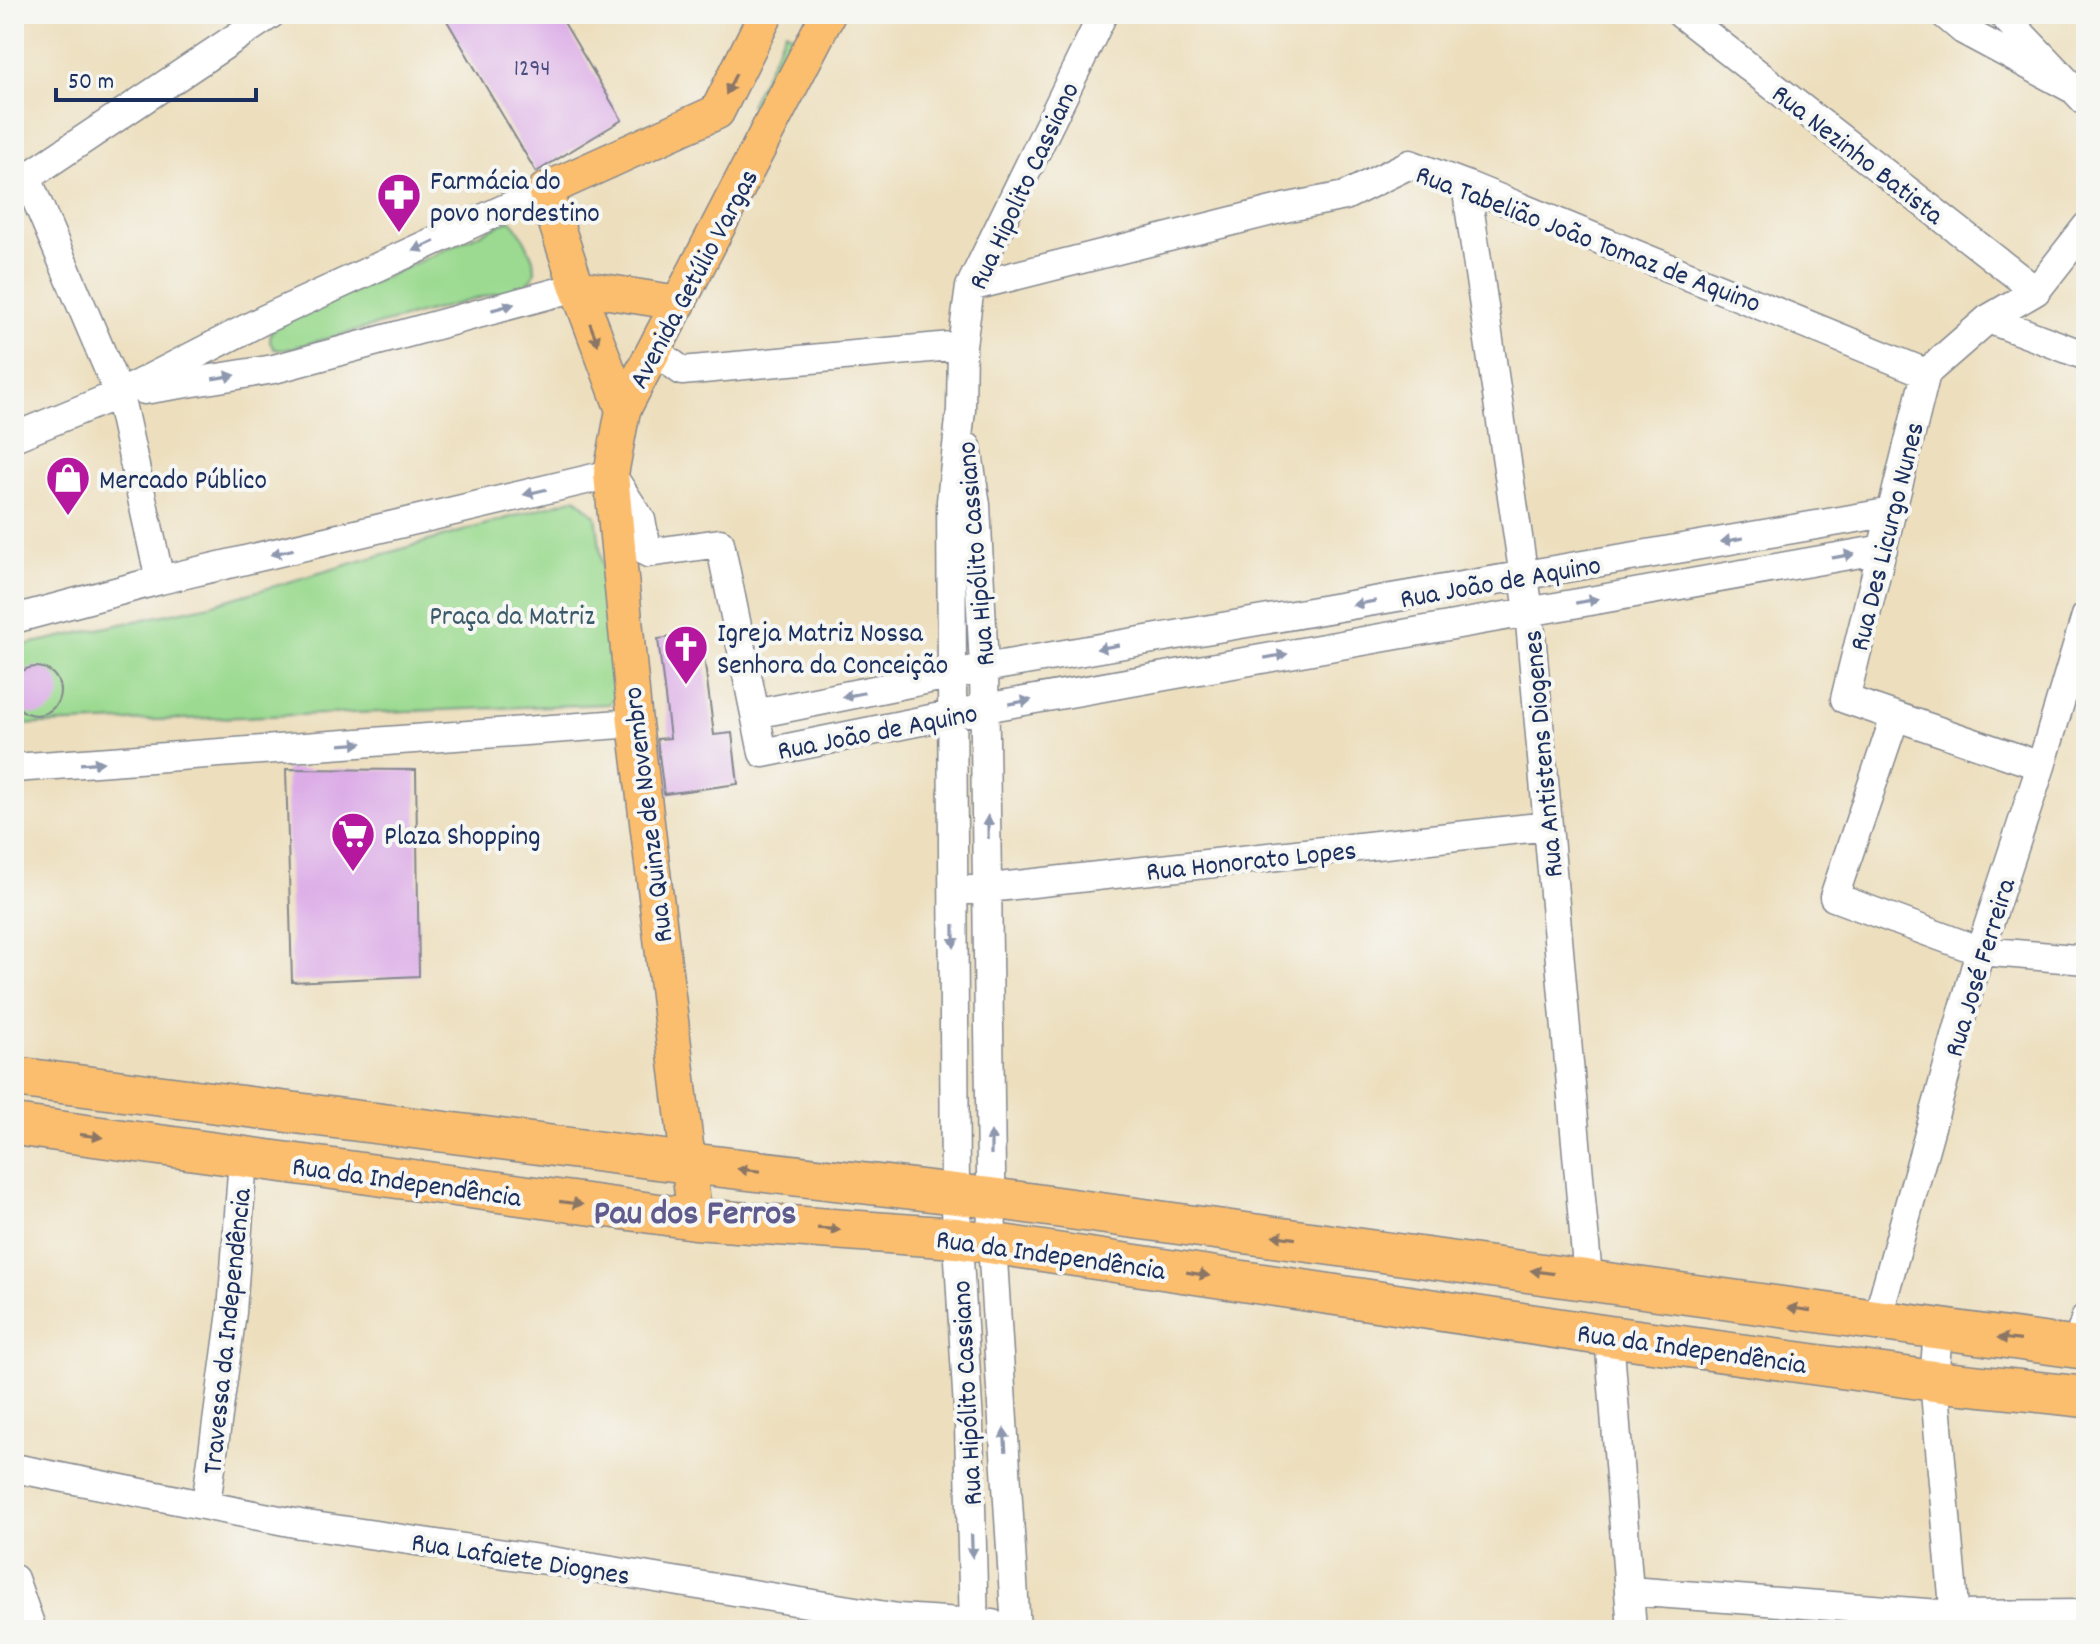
<svg xmlns="http://www.w3.org/2000/svg" width="2100" height="1644" font-family="Dekko,sans-serif">
	<style>
		.green { fill: #9bda90; stroke: #5b8477; stroke-width: 2 }
		.building { fill: #dcace7 }
		.lines { fill: none; stroke-linecap: round; stroke-linejoin: round }
		.minor-casing { stroke: #84878e; stroke-width: 31 }
		.major-casing { stroke: #84878e; stroke-width: 37 }
		.highway-casing { stroke: #84878e; stroke-width: 43 }
		.minor { stroke: #fff; stroke-width: 28 }
		.major { stroke: #fbbe6e; stroke-width: 34 }
		.highway { stroke: #fbbe6e; stroke-width: 40 }
		.oneway { fill: #8b7666 }
		.oneway2 { fill: #8d97ae }
		.labels { text-anchor: middle; stroke-width: 8; stroke-linejoin: round; paint-order: stroke }
		.number-label { font-size: 24px; fill: #4b4e80 }
		.street-label { font-size: 28px; fill: #1b2f5e; stroke: #f6f6f2 }
		.poi-label { font-size: 28px; fill: #1b2f5e; stroke: #f6f6f2; text-anchor: start }
		.park-label { font-size: 28px; fill: #3b5a6a; stroke: #f6f6f2 }
		.district-label { font-size: 36px; font-weight: bold; fill: #5f5b8e; stroke: #f6f6f2 }
	</style>
	<rect width="100%" height="100%" fill="#f6f6f2"/>
	<filter id="ink" filterUnits="userSpaceOnUse"><feTurbulence type="fractalNoise" baseFrequency=".0125" numOctaves="2"/><feDisplacementMap in="SourceGraphic" scale="16" xChannelSelector="R" yChannelSelector="G"/><feConvolveMatrix kernelMatrix="1 2 1 2 8 2 1 2 1" color-interpolation-filters="sRGB"/></filter>
	<filter id="wash" filterUnits="userSpaceOnUse"><feTurbulence type="fractalNoise" baseFrequency=".006" numOctaves="4" result="noise"/><feDisplacementMap in="SourceGraphic" scale="32" xChannelSelector="R" yChannelSelector="G"/><feGaussianBlur stdDeviation="1.8" result="paint"/><feColorMatrix in="noise" values="0 0 0 0 0 0 0 0 0 0 0 0 0 0 0 0 0 1.4 0 .05"/><feComposite in="paint" operator="in"/></filter>
	<g filter="url(#wash)">
		<rect width="100%" height="100%" fill="#eddfbe"/>
		<path class="green" d="M 786,31 L 798,38 L 761,109 L 750,105 Z
			M 510,220 C 519,226 534,257 535,269 C 535,277 530,282 524,286 L 284,350 L 274,349 L 270,342 L 271,332 L 278,326 Z
			M 576,498 L 596,516 L 618,691 L 609,704 L 14,725 L 14,647 L 210,605 Z"/>
		<g id="blocks">
			<path class="building" d="M 443,14 L 559,14 L 622,120 L 536,172 Z
				M 701,633 L 714,735 L 732,733 L 738,784 L 664,794 L 657,739 L 670,738 L 658,639 Z
				M12 691a24 24 0 1 1 48 0a24 24 0 1 1-48 0Z
				M 286,769 L 416,770 L 419,976 L 292,982 Z"/>
		</g>
	</g>
	<g filter="url(#ink)">
		<use href="#blocks" fill-opacity="0" stroke="#84878e" stroke-width="2"/>
		<g class="lines">
			<g class="minor-casing">
				<path id="minor" d="M 1681,14 L 2036,291
					M 1944,14 L 1963,30 L 2071,88
					M 2002,14 L 2086,102
					M 27,178 L 119,394 L 160,580
					M 1466,185 L 1529,611 L 1588,1278
					M 14,186 L 271,14
					M 970,287 L 1284,208 L 1345,196 L 1410,164 L 1466,185 L 1926,373
					M 1988,319 L 2036,291 L 2086,227
					M 655,351 L 682,371 L 962,345
					M 1926,373 L 1845,699 L 2041,766
					M 1926,373 L 1988,319 L 2086,356
					M 144,390 L 274,369 L 577,287
					M 14,437 L 119,394 L 265,319 L 545,190
					M 967,447 L 976,505 L 984,668 L 992,1243 L 1016,1630
					M 14,619 L 160,580 L 611,474 L 641,520 L 648,553 L 720,543 L 763,753 L 985,708 L 1883,549
					M 755,714 L 984,668 L 1892,512
					M 1895,717 L 1834,897 L 1980,951 L 2086,960
					M 14,768 L 635,723
					M 971,890 L 1548,826
					M 1877,1320 L 1980,951 L 2041,766 L 2086,616
					M 1938,1330 L 1934,1381 L 1956,1630
					M 1609,1336 L 1632,1630
					M 2076,1348 L 2086,1317
					M 14,1468 L 300,1524 L 546,1560 L 898,1618 L 992,1624
					M 206,1504 L 232,1312 L 243,1158
					M 14,1579 L 32,1630
					M 1629,1591 L 1954,1615 L 2086,1614
					M 974,1630 L 969,1425 L 955,1193 L 951,501 L 961,410 L 962,345 L 970,287 L 1103,14"/>
			</g>
			<g class="major-casing">
				<path id="major" d="M 577,287 L 679,303
					M 623,410 L 577,287 L 545,190 L 717,112 L 766,14
					M 695,1219 L 635,723 L 611,474 L 623,410 L 828,14"/>
			</g>
			<g class="highway-casing">
				<path id="highway" d="M 14,1077 L 688,1163 L 991,1198 L 2086,1349
					M 14,1125 L 695,1219 L 956,1238 L 1609,1336 L 1934,1381 L 2086,1397"/>
			</g>
			<use href="#minor" class="minor"/>
			<use href="#major" class="major"/>
			<use href="#highway" class="highway"/>
		</g>
		<defs><path id="oneway-solid" d="M-6-.8H1V-3.2L6.5 0L1 3.2V.8H-6Z" transform="scale(2)"/></defs>
		<g class="oneway">
			<use href="#oneway-solid" transform="translate(731 84) rotate(116)"/>
			<use href="#oneway-solid" transform="translate(594 334) rotate(69)"/>
			<use href="#oneway-solid" transform="translate(91 1136) rotate(8)"/>
			<use href="#oneway-solid" transform="translate(749 1170) rotate(-174)"/>
			<use href="#oneway-solid" transform="translate(571 1203) rotate(8)"/>
			<use href="#oneway-solid" transform="translate(829 1229) rotate(4)"/>
			<use href="#oneway-solid" transform="translate(1284 1237) rotate(-172)"/>
			<use href="#oneway-solid" transform="translate(1542 1272) rotate(-172)"/>
			<use href="#oneway-solid" transform="translate(1198 1274) rotate(9)"/>
			<use href="#oneway-solid" transform="translate(1799 1309) rotate(-172)"/>
			<use href="#oneway-solid" transform="translate(2009 1339) rotate(-173)"/>
		</g>
		<g class="oneway2">
			<use href="#oneway-solid" transform="translate(424 246) rotate(155)"/>
			<use href="#oneway-solid" transform="translate(503 307) rotate(-15)"/>
			<use href="#oneway-solid" transform="translate(224 377) rotate(-9)"/>
			<use href="#oneway-solid" transform="translate(535 492) rotate(167)"/>
			<use href="#oneway-solid" transform="translate(1732 540) rotate(170)"/>
			<use href="#oneway-solid" transform="translate(282 552) rotate(167)"/>
			<use href="#oneway-solid" transform="translate(1843 556) rotate(-10)"/>
			<use href="#oneway-solid" transform="translate(1587 601) rotate(-10)"/>
			<use href="#oneway-solid" transform="translate(1364 603) rotate(170)"/>
			<use href="#oneway-solid" transform="translate(1108 647) rotate(170)"/>
			<use href="#oneway-solid" transform="translate(1276 656) rotate(-10)"/>
			<use href="#oneway-solid" transform="translate(853 695) rotate(169)"/>
			<use href="#oneway-solid" transform="translate(1020 702) rotate(-10)"/>
			<use href="#oneway-solid" transform="translate(351 744) rotate(-4)"/>
			<use href="#oneway-solid" transform="translate(92 763) rotate(-4)"/>
			<use href="#oneway-solid" transform="translate(988 827) rotate(-91)"/>
			<use href="#oneway-solid" transform="translate(954 936) rotate(90)"/>
			<use href="#oneway-solid" transform="translate(991 1143) rotate(-90)"/>
			<use href="#oneway-solid" transform="translate(1005 1440) rotate(-94)"/>
			<use href="#oneway-solid" transform="translate(972 1546) rotate(88)"/>
		</g>
	</g>
	<defs>
		<g id="pharmacy-pin" transform="scale(2.3)"><path d="M0 17L-7.5 6A9.5 9.5 0 1 1 7.5 6Z" fill="#b5179e" stroke="#f6f6f2"/><path d="M-2-6h4v4h4v4h-4v4h-4v-4h-4v-4h4Z" fill="#fff"/></g>
		<g id="shop-pin" transform="scale(2.3)"><path d="M0 17L-7.5 6A9.5 9.5 0 1 1 7.5 6Z" fill="#b5179e" stroke="#f6f6f2"/><path d="M-5-2.5h2.3a2.7 3.5 0 0 1 5.4 0H5L5.5 6h-11ZM-1.5-2.5h3a1.5 2.3 0 0 0-3 0Z" fill="#fff"/></g>
		<g id="church-pin" transform="scale(2.3)"><path d="M0 17L-7.5 6A9.5 9.5 0 1 1 7.5 6Z" fill="#b5179e" stroke="#f6f6f2"/><path d="M-1.2-6h2.4v3.5h3.3v2.4h-3.3V6h-2.4V-.1h-3.3v-2.4h3.3Z" fill="#fff"/></g>
		<g id="supermarket-pin" transform="scale(2.3)"><path d="M0 17L-7.5 6A9.5 9.5 0 1 1 7.5 6Z" fill="#b5179e" stroke="#f6f6f2"/><path d="M-6-5.5h2.5l.6 2H6L4.5 2H-2.5L-4.4-4H-6ZM-1.5 3.2a1.3 1.3 0 1 0 .1 0ZM3 3.2a1.3 1.3 0 1 0 .1 0Z" fill="#fff"/></g>
	</defs>
	<g fill-rule="evenodd">
		<use href="#pharmacy-pin" x="399" y="195"/>
		<use href="#shop-pin" x="68" y="478"/>
		<use href="#church-pin" x="686" y="647"/>
		<use href="#supermarket-pin" x="353" y="834"/>
	</g>
	<g class="labels">
		<g class="number-label">
			<text x="532" y="75">1294</text>
		</g>
		<g class="street-label">
			<text transform="translate(1859 153) rotate(38)" y="10">Rua Nezinho Batista</text>
			<text transform="translate(1022 185) rotate(-65)" y="10">Rua Hipolito Cassiano</text>
			<text transform="translate(1589 237) rotate(21)" y="10">Rua Tabelião João Tomaz de Aquino</text>
			<text transform="translate(692 278) rotate(-62)" y="10">Avenida Getúlio Vargas</text>
			<text transform="translate(1885 536) rotate(-76)" y="10">Rua Des Licurgo Nunes</text>
			<text transform="translate(974 554) rotate(-95)" y="10">Rua Hipólito Cassiano</text>
			<text transform="translate(1500 580) rotate(-10)" y="10">Rua João de Aquino</text>
			<text transform="translate(877 730) rotate(-11)" y="10">Rua João de Aquino</text>
			<text transform="translate(1541 754) rotate(-95)" y="10">Rua Antistens Diogenes</text>
			<text transform="translate(646 815) rotate(-97)" y="10">Rua Quinze de Novembro</text>
			<text transform="translate(1251 859) rotate(-6)" y="10">Rua Honorato Lopes</text>
			<text transform="translate(1978 967) rotate(-73)" y="10">Rua José Ferreira</text>
			<text transform="translate(407 1180) rotate(8)" y="10">Rua da Independência</text>
			<text transform="translate(1051 1253) rotate(8)" y="10">Rua da Independência</text>
			<text transform="translate(225 1331) rotate(-84)" y="10">Travessa da Independência</text>
			<text transform="translate(1692 1347) rotate(8)" y="10">Rua da Independência</text>
			<text transform="translate(965 1393) rotate(-93)" y="10">Rua Hipólito Cassiano</text>
			<text transform="translate(521 1557) rotate(9)" y="10">Rua Lafaiete Diognes</text>
		</g>
		<g class="poi-label">
			<text x="430" y="189">Farmácia do<tspan x="430" dy="32">povo nordestino</tspan></text>
			<text x="99" y="488">Mercado Público</text>
			<text x="717" y="641">Igreja Matriz Nossa<tspan x="717" dy="32">Senhora da Conceição</tspan></text>
			<text x="384" y="844">Plaza Shopping</text>
		</g>
		<g class="park-label">
			<text x="512" y="624">Praça da Matriz</text>
		</g>
		<g class="district-label">
			<text x="695" y="1223">Pau dos Ferros</text>
		</g>
	</g>
	<rect width="2100" height="1644" fill="none" stroke="#f6f6f2" stroke-width="48"/>
	<path d="M56 88v12h200v-12" fill="none" stroke="#1b2f5e" stroke-width="4"/>
	<text x="68" y="88" font-size="24" fill="#1b2f5e" stroke="#f6f6f2" stroke-width="6" paint-order="stroke">50 m</text>
</svg>
